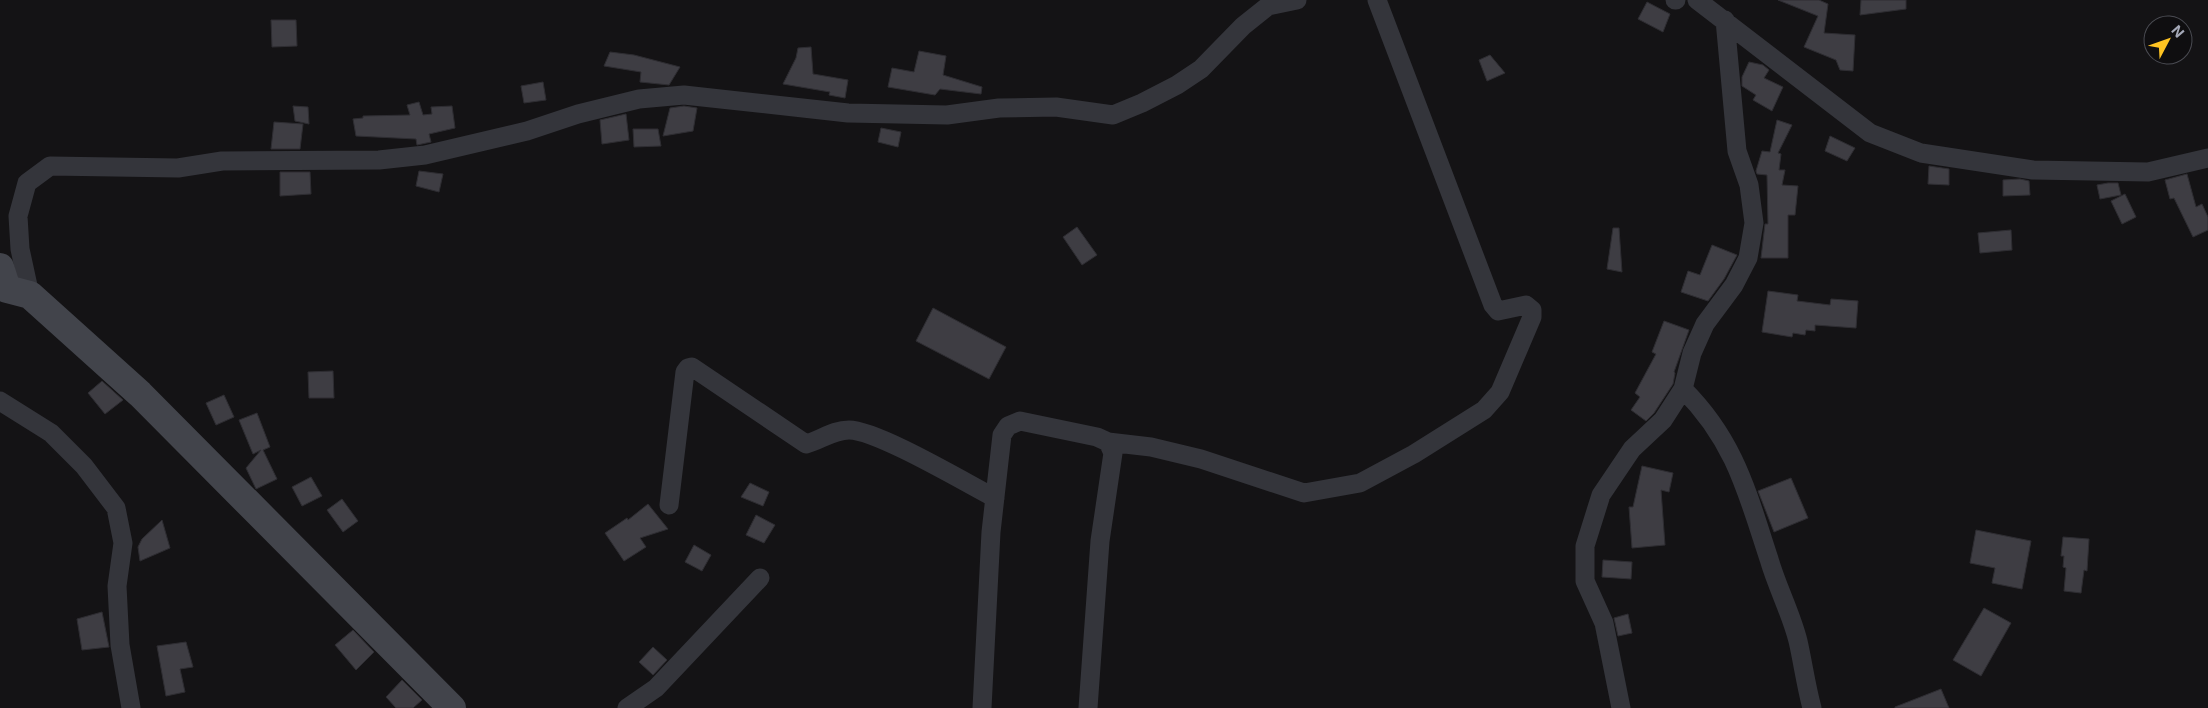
<svg xmlns="http://www.w3.org/2000/svg" width="2208" height="708" font-family="Inter,sans-serif">
	<style>
		.building { fill: #3e3d43; stroke: #2e2d32 }
		.lines { fill: none; stroke-linecap: round; stroke-linejoin: round }
		.street { stroke: #34353b; stroke-width: 19 }
		.secondary { stroke: #42444b; stroke-width: 28 }
	</style>
	<rect width="100%" height="100%" fill="#141315"/>
	<path class="building" d="M 1778,0 L 1819,0 L 1828,4 L 1824,33 L 1855,35 L 1853,71 L 1840,70 L 1836,60 L 1804,47 L 1818,16 Z
		M 1861,0 L 1906,0 L 1906,9 L 1860,15 Z
		M 1647,2 L 1670,14 L 1663,32 L 1638,19 Z
		M 271,20 L 296,20 L 297,46 L 272,47 Z
		M 811,47 L 813,74 L 848,80 L 845,98 L 829,95 L 830,92 L 783,84 L 796,58 L 798,48 Z
		M 919,51 L 946,56 L 943,75 L 982,87 L 981,94 L 940,89 L 935,95 L 888,87 L 892,68 L 914,72 Z
		M 610,52 L 634,55 L 680,67 L 669,85 L 640,82 L 641,72 L 604,66 Z
		M 1490,55 L 1505,73 L 1487,81 L 1479,60 Z
		M 1749,62 L 1763,65 L 1769,70 L 1764,78 L 1783,87 L 1772,111 L 1753,100 L 1756,95 L 1742,86 L 1742,77 Z
		M 543,82 L 546,100 L 524,103 L 521,86 Z
		M 419,102 L 423,115 L 432,114 L 431,107 L 452,106 L 455,128 L 429,134 L 431,142 L 417,145 L 416,139 L 356,136 L 353,119 L 363,118 L 363,116 L 410,115 L 407,105 Z
		M 293,106 L 308,107 L 309,124 L 295,121 Z
		M 684,106 L 697,108 L 693,131 L 663,136 L 670,108 Z
		M 626,114 L 629,140 L 602,144 L 600,120 Z
		M 1777,120 L 1792,125 L 1778,153 L 1781,154 L 1779,170 L 1785,170 L 1782,185 L 1798,186 L 1795,215 L 1788,215 L 1788,258 L 1761,258 L 1765,224 L 1768,224 L 1767,175 L 1757,174 L 1756,171 L 1762,151 L 1770,152 Z
		M 274,122 L 303,124 L 300,149 L 271,149 Z
		M 881,128 L 901,132 L 898,147 L 878,142 Z
		M 633,129 L 658,129 L 661,146 L 634,147 Z
		M 1830,136 L 1855,148 L 1847,161 L 1825,151 Z
		M 1929,166 L 1949,169 L 1949,185 L 1928,184 Z
		M 419,171 L 443,174 L 439,192 L 416,186 Z
		M 280,172 L 310,172 L 311,194 L 280,196 Z
		M 2187,174 L 2196,207 L 2202,204 L 2208,217 L 2208,230 L 2193,237 L 2174,198 L 2170,199 L 2165,180 Z
		M 2020,179 L 2029,181 L 2030,195 L 2003,196 L 2003,180 Z
		M 2108,183 L 2118,183 L 2121,195 L 2100,199 L 2097,185 Z
		M 2125,194 L 2136,217 L 2122,224 L 2111,201 Z
		M 1077,227 L 1097,255 L 1082,265 L 1063,237 Z
		M 1613,228 L 1619,228 L 1622,272 L 1607,269 Z
		M 2011,230 L 2012,250 L 1980,253 L 1978,233 Z
		M 1712,245 L 1737,255 L 1724,279 L 1708,301 L 1681,292 L 1688,271 L 1700,275 Z
		M 1768,291 L 1798,295 L 1797,301 L 1830,305 L 1831,299 L 1858,301 L 1856,328 L 1815,325 L 1815,331 L 1806,330 L 1805,335 L 1793,333 L 1792,337 L 1762,332 Z
		M 933,308 L 1006,347 L 989,379 L 916,341 Z
		M 1664,321 L 1689,330 L 1674,372 L 1675,373 L 1673,384 L 1654,413 L 1646,421 L 1631,410 L 1640,397 L 1635,393 L 1656,354 L 1652,352 Z
		M 333,371 L 334,398 L 309,398 L 308,372 Z
		M 102,381 L 123,400 L 105,414 L 88,393 Z
		M 224,395 L 234,417 L 216,425 L 206,403 Z
		M 257,413 L 270,447 L 263,450 L 277,479 L 256,489 L 246,468 L 261,450 L 253,454 L 239,420 Z
		M 1642,466 L 1673,473 L 1669,492 L 1661,490 L 1665,545 L 1632,548 L 1629,507 L 1633,507 Z
		M 311,477 L 322,496 L 302,506 L 292,487 Z
		M 1791,478 L 1808,518 L 1774,532 L 1758,491 Z
		M 750,483 L 769,492 L 763,506 L 741,497 Z
		M 342,499 L 358,521 L 343,532 L 327,510 Z
		M 648,504 L 668,529 L 640,538 L 646,547 L 624,561 L 605,533 L 627,518 L 628,520 Z
		M 756,515 L 775,525 L 764,543 L 746,535 Z
		M 162,520 L 170,548 L 140,561 L 138,547 L 142,539 Z
		M 1976,530 L 2031,541 L 2022,589 L 1992,583 L 1995,568 L 1970,563 Z
		M 2063,537 L 2089,539 L 2087,571 L 2084,570 L 2081,593 L 2064,591 L 2066,568 L 2063,567 L 2064,556 L 2061,556 Z
		M 694,545 L 711,555 L 702,571 L 685,562 Z
		M 1603,560 L 1632,562 L 1631,579 L 1602,577 Z
		M 1984,608 L 2011,623 L 1981,676 L 1953,660 Z
		M 102,612 L 109,647 L 82,650 L 77,619 Z
		M 1628,614 L 1632,633 L 1618,636 L 1614,618 Z
		M 353,630 L 374,652 L 356,670 L 335,645 Z
		M 186,642 L 193,667 L 180,669 L 185,692 L 166,696 L 157,646 Z
		M 653,647 L 667,660 L 653,675 L 639,662 Z
		M 402,680 L 422,700 L 413,708 L 396,708 L 386,697 Z
		M 1941,689 L 1949,708 L 1895,708 L 1895,707 Z"/>
	<g class="lines">
		<path class="street" d="M 1675,0 L 1676,0
			M 1697,0 L 1870,133 L 1921,153 L 2033,170 L 2148,172 L 2208,158
			M 1725,20 L 1737,151 L 1749,185 L 1754,223 L 1748,258 L 1734,285 L 1705,324 L 1692,353 L 1683,389 C 1735,441 1747,492 1769,559 C 1777,587 1791,613 1798,641 C 1803,663 1806,686 1812,708
			M 30,295 L 20,249 L 18,216 L 27,183 L 50,166 L 178,168 L 222,161 L 379,160 L 425,155 L 527,131 L 578,114 L 639,99 L 684,95 L 848,113 L 947,115 L 999,108 L 1056,107 L 1113,115 L 1142,103 L 1177,85 L 1201,69 L 1243,26 L 1268,6 L 1297,0
			M 0,401 L 51,433 L 84,466 L 116,508 L 123,543 L 117,586 L 120,645 L 131,708
			M 669,505 L 685,372 L 688,368 L 692,367 L 806,444 C 821,440 833,430 849,430 C 877,430 966,483 995,498
			M 627,708 L 656,688 L 760,578
			M 982,708 L 991,532 L 1002,435 L 1008,426 L 1020,421 L 1097,437 L 1108,442 L 1151,447 L 1201,459 L 1304,493 L 1360,483 L 1414,454 L 1484,410 L 1500,392 L 1532,317 L 1532,310 L 1526,305 L 1498,311 L 1493,305 L 1377,0
			M 1088,708 L 1100,541 L 1113,453 L 1108,442
			M 1621,708 L 1604,623 L 1585,581 L 1585,546 L 1601,495 L 1632,449 L 1663,420 L 1683,389"/>
		<path class="secondary" d="M 0,267 L 7,289 L 30,295 L 140,394 L 452,708"/>
	</g>
	<g transform="translate(2168 40) rotate(49)"><circle r="24" fill="#0f0e10" stroke="#4b4c53"/>
	<path d="M0-4L9 19L0 12L-9 19Z" fill="#ffc422"/>
	<text y="-8" font-size="14" font-weight="bold" text-anchor="middle" fill="#a4a8b7">N</text>
	</g>
</svg>
